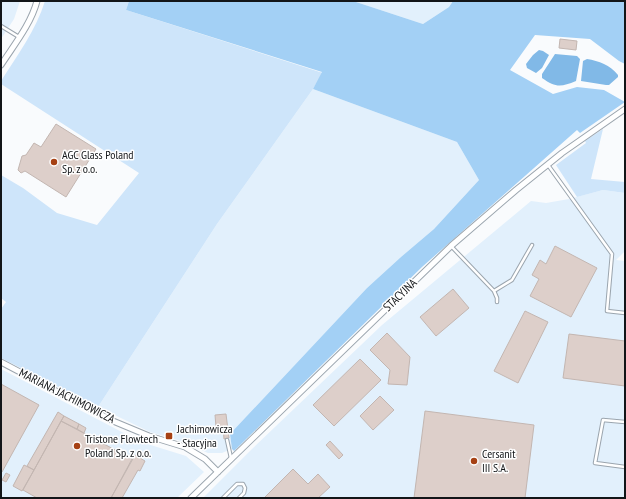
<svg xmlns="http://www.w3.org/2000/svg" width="626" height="499" font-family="'PT Sans Narrow',sans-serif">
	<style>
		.built { fill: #e2f0fc }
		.green { fill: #cee5fa }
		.forest { fill: #a3d0f5 }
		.water { fill: #81b9e7 }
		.building { fill: #ddcfca; stroke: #c3b6b1 }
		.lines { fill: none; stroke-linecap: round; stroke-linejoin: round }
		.service-casing { stroke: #9ba5ae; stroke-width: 4.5 }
		.minor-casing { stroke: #9ba5ae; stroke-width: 7 }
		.service { stroke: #fff; stroke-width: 2.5 }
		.minor { stroke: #fff; stroke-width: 5 }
		.poi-dot { fill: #a64114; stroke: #fff; stroke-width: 1.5 }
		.labels { text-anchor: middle; stroke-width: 3; stroke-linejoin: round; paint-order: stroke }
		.poi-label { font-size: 12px; fill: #121518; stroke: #fff; text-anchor: start }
		.street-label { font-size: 12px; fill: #121518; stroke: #fff }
	</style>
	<rect width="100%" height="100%" fill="#f9fbfd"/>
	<path class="built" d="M 1,1 L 20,1 L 14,19 L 1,39 Z
		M 353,1 L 453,1 L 449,7 L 423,24 Z
		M 313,89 L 457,142 L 479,180 L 434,229 L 401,257 L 367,288 L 230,434 L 232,449 L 229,450 L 222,453 L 208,453 L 181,441 L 150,432 L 98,407 L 217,224 Z
		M 603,190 L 625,193 L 625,251 L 616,260 L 625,261 L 625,498 L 203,498 L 252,449 L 382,325 L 531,201 L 546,203 L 569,199 Z
		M 1,369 L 141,442 L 186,456 L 204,472 L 177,498 L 1,498 Z"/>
	<path class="green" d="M 45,1 L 129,1 L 126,10 L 323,73 L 313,89 L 217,224 L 98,407 L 1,358 L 1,309 L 6,302 L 1,298 L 1,175 L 23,188 L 57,213 L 97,225 L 139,173 L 1,84 L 1,81 C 17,56 36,30 45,1 Z
		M 603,129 L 591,179 L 625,182 L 625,193 L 603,190 L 577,197 L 556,165 L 586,143 L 585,141 Z"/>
	<path class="forest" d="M 129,1 L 353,1 L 423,24 L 449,7 L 453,1 L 625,1 L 625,64 L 619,61 L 590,39 L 535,35 L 510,70 L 553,94 L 577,87 L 604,90 L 625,102 L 580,133 L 577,130 L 422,267 L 234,451 L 232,449 L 230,434 L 367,288 L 401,257 L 434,229 L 479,180 L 457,142 L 313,89 L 322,72 L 126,10 Z"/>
	<path class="water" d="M 539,50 L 543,51 L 549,55 L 542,68 L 536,73 L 527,68 L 526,64 L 533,55 Z
		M 555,54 L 577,56 L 580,59 L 576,81 C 561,87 556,88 542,78 L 542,74 Z
		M 587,59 C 599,61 610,65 618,75 L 618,77 L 609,85 L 606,85 L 581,81 L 583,61 Z"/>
	<path class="building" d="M 560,39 L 577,41 L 576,50 L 559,48 Z
		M 56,124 L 96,149 L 66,197 L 25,171 L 21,173 L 18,170 L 22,156 L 26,155 L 34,143 L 41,147 Z
		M 555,246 L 597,268 L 571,317 L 530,296 L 539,279 L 532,275 L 540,260 L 546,264 Z
		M 453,289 L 469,308 L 436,336 L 420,317 Z
		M 525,311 L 548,322 L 518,383 L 494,371 Z
		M 387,333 L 410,357 L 407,385 L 388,384 L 390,370 L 370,350 Z
		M 569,334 L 625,341 L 625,386 L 563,378 Z
		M 360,359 L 381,380 L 334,426 L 313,405 Z
		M 1,384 L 39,405 L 2,472 L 1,472 Z
		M 380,396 L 394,410 L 373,430 L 360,416 Z
		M 425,411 L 534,425 L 525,498 L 414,498 Z
		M 58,412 L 64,416 L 34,470 L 27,466 Z
		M 226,414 L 229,438 L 224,439 L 223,426 L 216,427 L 215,415 Z
		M 64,416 L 79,424 L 77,429 L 61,421 Z
		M 61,421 L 132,459 L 111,498 L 37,498 L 23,490 Z
		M 79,424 L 86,428 L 84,433 L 77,429 Z
		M 330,441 L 343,455 L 339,459 L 326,445 Z
		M 135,455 L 145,461 L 140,471 L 138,470 L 122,498 L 111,498 Z
		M 24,465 L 34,470 L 22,491 L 13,486 Z
		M 293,469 L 308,484 L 318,474 L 330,487 L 318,498 L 264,498 Z
		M 6,473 L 10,475 L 6,482 L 2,480 Z"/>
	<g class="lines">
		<g class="service-casing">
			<path id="service" d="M 1,26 L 19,37
				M 548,165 L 612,254 L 607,311 L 625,313
				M 451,246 L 494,291 L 512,280 L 532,245
				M 494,291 L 497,298 L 497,302
				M 625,422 L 603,420 L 595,463 L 625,467
				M 227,440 L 231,458
				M 223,498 L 237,484 L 243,484 L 245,488 L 244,493 L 239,498"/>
		</g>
		<g class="minor-casing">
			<path id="minor" d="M 1,65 C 14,45 31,24 37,1
				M 1,362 L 113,421 L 149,436 L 185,447 L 205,459 L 218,472
				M 191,498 L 451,246 L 516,190 L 562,153 L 625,109"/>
		</g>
		<use href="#service" class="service"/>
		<use href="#minor" class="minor"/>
	</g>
	<g class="poi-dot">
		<circle cx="54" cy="162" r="4"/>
		<rect x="165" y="432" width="8" height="8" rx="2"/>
		<circle cx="77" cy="446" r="4"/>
		<circle cx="474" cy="461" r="4"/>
	</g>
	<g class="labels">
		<g class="poi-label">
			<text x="62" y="159">AGC Glass Poland<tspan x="62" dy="14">Sp. z o.o.</tspan></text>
			<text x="177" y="433">Jachimowicza<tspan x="177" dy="14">- Stacyjna</tspan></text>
			<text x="85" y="443">Tristone Flowtech<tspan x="85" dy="14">Poland Sp. z o.o.</tspan></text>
			<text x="482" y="458">Cersanit<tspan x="482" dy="14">III S.A.</tspan></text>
		</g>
		<g class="street-label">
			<text transform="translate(400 295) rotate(-44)" y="4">STACYJNA</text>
			<text transform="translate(67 396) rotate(27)" y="4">MARIANA JACHIMOWICZA</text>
		</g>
	</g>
	<rect width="626" height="499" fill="none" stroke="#121518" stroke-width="4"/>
</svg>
